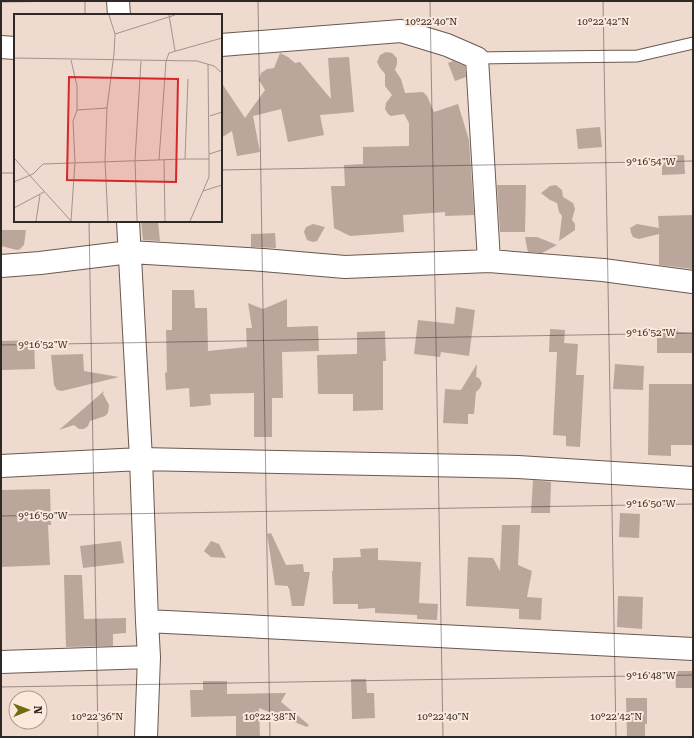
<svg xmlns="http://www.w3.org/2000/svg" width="694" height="738" font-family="'Roboto Serif',serif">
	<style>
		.building { fill: #bba69c }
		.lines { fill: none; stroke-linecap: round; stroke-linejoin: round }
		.service-casing { stroke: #6a594f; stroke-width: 13 }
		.minor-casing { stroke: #6a594f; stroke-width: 24 }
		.service { stroke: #fff; stroke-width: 11 }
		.minor { stroke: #fff; stroke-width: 22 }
		.ticks { fill: none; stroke: #302824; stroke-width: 1; stroke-opacity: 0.45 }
		.inset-road { fill: none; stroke: #a3938b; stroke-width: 1 }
		.view { fill: #d62828; fill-opacity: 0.15; stroke: #d62828; stroke-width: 2 }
		.inset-edge { fill: none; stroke: #302824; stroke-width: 2 }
		.ticks-label { font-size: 10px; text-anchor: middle; fill: #302824; stroke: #fde8dc; stroke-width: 4; stroke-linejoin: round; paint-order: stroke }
	</style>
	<rect width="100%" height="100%" fill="#efdacf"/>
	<path class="building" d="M 386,52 L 392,53 L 397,58 L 397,64 L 395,70 L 401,79 L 405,93 L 423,92 L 427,96 L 434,112 L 458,104 L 469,140 L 474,215 L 445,216 L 445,212 L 403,215 L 404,232 L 350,236 L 334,228 L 331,186 L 345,186 L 344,165 L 363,164 L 363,147 L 409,146 L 409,123 L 404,114 L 391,116 L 388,114 L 385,109 L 386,103 L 392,95 L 385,86 L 385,74 L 380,68 L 377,62 L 380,55 Z
		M 280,53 L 288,57 L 295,63 L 300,62 L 331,99 L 328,58 L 349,57 L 354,112 L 320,115 L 324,135 L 288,142 L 281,109 L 253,116 L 260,152 L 237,156 L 232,131 L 221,138 L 221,82 L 245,118 L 265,90 L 259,80 L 261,73 L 267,69 L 274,68 Z
		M 453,61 L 465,66 L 466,77 L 455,81 L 448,63 Z
		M 600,127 L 602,147 L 578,149 L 576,129 Z
		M 684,155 L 685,174 L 662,175 L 662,156 Z
		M 497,185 L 526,185 L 525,232 L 500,232 Z
		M 556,185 L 562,190 L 563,197 L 573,203 L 575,209 L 572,220 L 575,224 L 575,230 L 559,241 L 562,216 L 559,212 L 557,203 L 550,200 L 541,193 L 550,186 Z
		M 693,215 L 693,269 L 659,265 L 659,234 L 639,239 L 633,237 L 631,233 L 630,228 L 637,224 L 659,228 L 658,216 Z
		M 141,221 L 158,221 L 160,241 L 143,240 Z
		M 313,224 L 325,227 L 317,241 L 313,242 L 307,240 L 304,232 L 306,227 Z
		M 1,230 L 26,230 L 24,245 L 20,249 L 17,250 L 1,246 Z
		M 275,233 L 276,248 L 251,247 L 251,234 Z
		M 525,237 L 537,237 L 557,245 L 542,253 L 528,252 L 527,248 Z
		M 172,290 L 194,290 L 195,308 L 207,308 L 208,351 L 247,347 L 246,328 L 252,328 L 248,303 L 263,309 L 287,299 L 287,327 L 318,326 L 319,351 L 282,352 L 283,398 L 272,398 L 272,437 L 254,437 L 254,393 L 210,394 L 211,405 L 190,407 L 189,388 L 166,390 L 165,373 L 167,372 L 166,330 L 172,330 Z
		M 456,307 L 475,310 L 469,356 L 441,352 L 440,357 L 414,354 L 418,320 L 454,324 Z
		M 657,328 L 678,328 L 678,332 L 693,333 L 693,353 L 657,353 Z
		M 550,329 L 565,330 L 564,343 L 578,344 L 576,375 L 584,375 L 580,447 L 566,446 L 566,436 L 553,435 L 557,352 L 549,352 Z
		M 385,331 L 386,361 L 383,361 L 383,410 L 353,411 L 353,394 L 318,394 L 317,355 L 357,354 L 357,332 Z
		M 34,340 L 35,369 L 1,370 L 1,341 Z
		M 83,354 L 84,371 L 119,377 L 62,391 L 57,390 L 54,385 L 51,355 Z
		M 477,364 L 476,377 L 479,378 L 482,383 L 480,388 L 476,392 L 474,414 L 468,414 L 468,424 L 443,423 L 445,389 L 461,390 Z
		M 615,364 L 644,366 L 643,390 L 613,389 Z
		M 649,384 L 693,384 L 693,445 L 671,445 L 671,456 L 648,455 Z
		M 104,391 L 103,394 L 109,405 L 108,413 L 105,416 L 90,421 L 88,426 L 84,429 L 79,429 L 74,425 L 59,430 Z
		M 533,480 L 551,482 L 550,513 L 531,513 Z
		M 50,489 L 51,525 L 48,525 L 50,565 L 1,567 L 1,490 Z
		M 620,513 L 640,514 L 639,538 L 619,537 Z
		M 502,525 L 520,525 L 518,565 L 532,571 L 527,597 L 542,598 L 541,620 L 519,619 L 519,609 L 466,606 L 468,557 L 493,558 L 500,571 Z
		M 271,533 L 286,565 L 303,564 L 304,572 L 310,572 L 304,606 L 292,606 L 289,588 L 288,588 L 288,586 L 275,585 L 267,534 Z
		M 121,541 L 124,563 L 83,568 L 80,546 Z
		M 211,541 L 219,544 L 226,558 L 211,557 L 204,551 Z
		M 378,548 L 378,560 L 421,562 L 419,603 L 438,604 L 437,620 L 417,619 L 417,615 L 375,613 L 375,608 L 358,609 L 358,604 L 333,604 L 332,571 L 333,571 L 333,558 L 361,557 L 360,549 Z
		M 64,575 L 82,575 L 84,619 L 126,618 L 126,633 L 113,634 L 113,646 L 66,647 Z
		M 618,596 L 643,597 L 642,629 L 617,627 Z
		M 675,671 L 693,671 L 693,688 L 676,688 Z
		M 351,679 L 366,679 L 367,693 L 374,693 L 375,718 L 352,719 Z
		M 203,681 L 227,681 L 227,694 L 286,693 L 281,702 L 309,725 L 307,727 L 259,708 L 260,737 L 236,737 L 236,716 L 191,717 L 190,690 L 203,690 Z
		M 626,698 L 647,698 L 647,724 L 645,724 L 645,737 L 627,737 Z"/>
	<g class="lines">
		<g class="service-casing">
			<path id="service" d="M 477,58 L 637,56 L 693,43"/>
		</g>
		<g class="minor-casing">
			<path id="minor" d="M 118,1 L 119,15
				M 221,45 L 401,31 L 447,45 L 477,58 L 489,261
				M 1,47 L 15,48
				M 128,221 L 141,459 L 147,621 L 149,657 L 146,737
				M 1,266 L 40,263 L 130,252 L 263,260 L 345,267 L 489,261 L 603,270 L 693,282
				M 1,466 L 141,459 L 518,467 L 693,478
				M 147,621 L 693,649
				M 1,662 L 149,657"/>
		</g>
		<use href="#service" class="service"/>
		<use href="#minor" class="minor"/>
	</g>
	<path class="ticks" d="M 85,1 L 85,15M 258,1 L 270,737M 430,1 L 443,737M 603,1 L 616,737M 1,2 L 76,1M 221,170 L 693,161M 1,173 L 15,173M 89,221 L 98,737M 1,345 L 693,333M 1,516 L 693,504M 1,687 L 693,675"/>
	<g transform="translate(14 14)">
		<rect width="208" height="208" fill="#efdacf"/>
		<path class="inset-road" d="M 155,1 L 161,37M 101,20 L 161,1M 0,44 L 183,47 L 200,52 L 208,59M 57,46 L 63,72 L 63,96M 196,102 L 208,98M 195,140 L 208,136M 0,144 L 57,207M 171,145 L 195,145M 145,146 L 152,47 L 155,39 L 208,24M 150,146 L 151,207M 0,168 L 19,160 L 29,150 L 171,145 L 174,65M 189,177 L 195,163 L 195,145 L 194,50M 0,194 L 30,178M 22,207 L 26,181M 57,207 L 61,148 L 59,107 L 63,96 L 93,94M 94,207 L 91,147 L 93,94 L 100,40 L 101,20 L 95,1M 123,207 L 121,146 L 127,47M 176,207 L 189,177 L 208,171"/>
		<path class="view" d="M 55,63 L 164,65 L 162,168 L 53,166 Z"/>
		<rect width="208" height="208" class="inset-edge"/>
	</g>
	<g class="ticks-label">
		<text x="431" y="25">10°22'40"N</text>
		<text x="603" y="25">10°22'42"N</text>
		<text x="651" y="165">9°16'54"W</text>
		<text x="651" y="336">9°16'52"W</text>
		<text x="43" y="348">9°16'52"W</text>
		<text x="651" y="507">9°16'50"W</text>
		<text x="43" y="519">9°16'50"W</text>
		<text x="651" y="679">9°16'48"W</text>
		<text x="97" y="720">10°22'36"N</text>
		<text x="270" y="720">10°22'38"N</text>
		<text x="443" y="720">10°22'40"N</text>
		<text x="616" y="720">10°22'42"N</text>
	</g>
	<rect width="694" height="738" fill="none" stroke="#302824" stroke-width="4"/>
	<g transform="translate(28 710) rotate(89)"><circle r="19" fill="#fde8dc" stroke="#ab9b92"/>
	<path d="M0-3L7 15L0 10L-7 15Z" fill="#6e6e10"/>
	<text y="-6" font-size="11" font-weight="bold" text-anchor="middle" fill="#302824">N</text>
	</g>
</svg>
